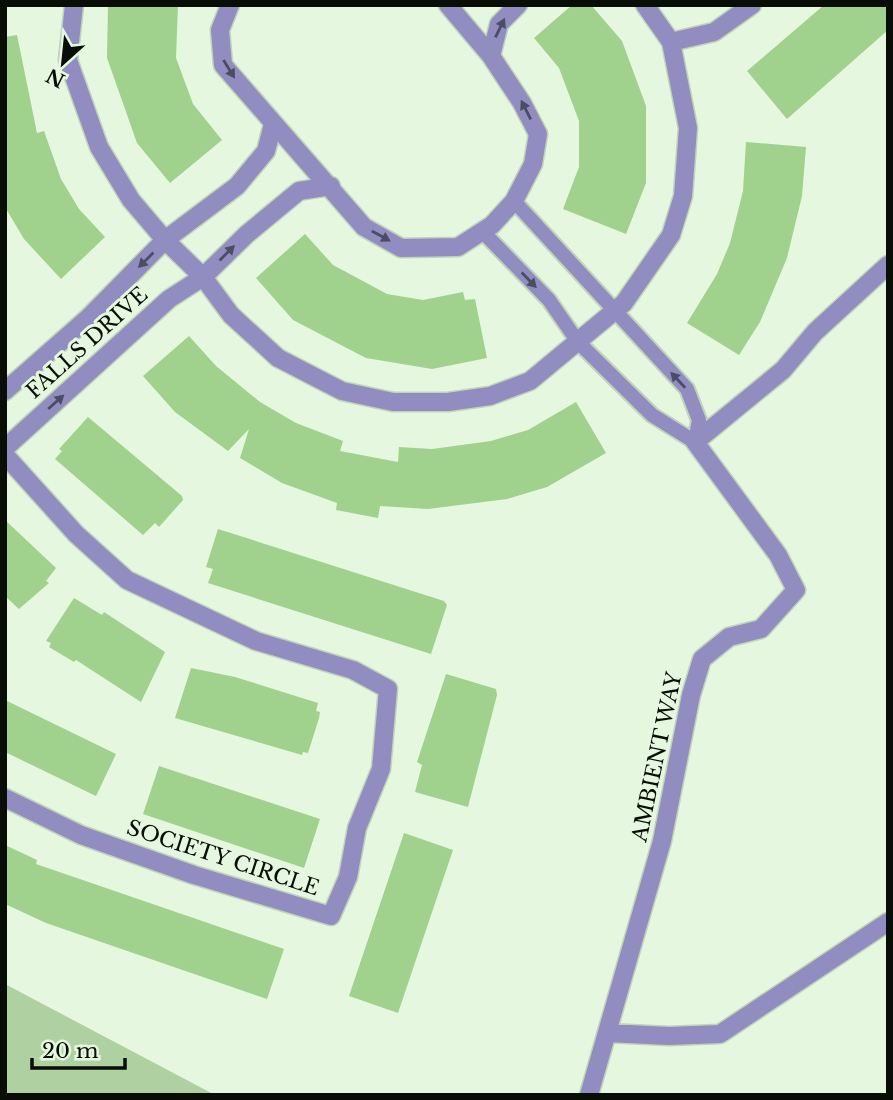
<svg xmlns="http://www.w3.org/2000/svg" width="893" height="1100" font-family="'Libre Baskerville',serif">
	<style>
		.green { fill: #afd1a2 }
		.building { fill: #a0d18d }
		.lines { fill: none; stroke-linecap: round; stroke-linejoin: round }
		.service-casing { stroke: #c2d2bb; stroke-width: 18 }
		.minor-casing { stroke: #c2d2bb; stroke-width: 21 }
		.service { stroke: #918dc0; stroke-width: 14 }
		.minor { stroke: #918dc0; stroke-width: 18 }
		.oneway { fill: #4c4d63 }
		.labels { text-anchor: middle; stroke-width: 6; stroke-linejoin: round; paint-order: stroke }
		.street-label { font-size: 21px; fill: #080d06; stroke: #e5f7de }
	</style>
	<rect width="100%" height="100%" fill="#e5f7de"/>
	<path class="green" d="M 5,984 L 215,1095 L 5,1095 Z"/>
	<path class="building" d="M 108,5 L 178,5 L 176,58 L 193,104 L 222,140 L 170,183 L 137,143 L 107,58 Z
		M 572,5 L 591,5 L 622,41 L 646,106 L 646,183 L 626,234 L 563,209 L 579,167 L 579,121 L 559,68 L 534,38 Z
		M 824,5 L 888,5 L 888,30 L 787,119 L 747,71 Z
		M 17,35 L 37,133 L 44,131 L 61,179 L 79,209 L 105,237 L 61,279 L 24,239 L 5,207 L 5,37 Z
		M 746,142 L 806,147 L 802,196 L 787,258 L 760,322 L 739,355 L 687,323 L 717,274 L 730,243 L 743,191 Z
		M 305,234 L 333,265 L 387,294 L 423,300 L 463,292 L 465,300 L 475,299 L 487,358 L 432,369 L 366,358 L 293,320 L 256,278 Z
		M 189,336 L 216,366 L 260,402 L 296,423 L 343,441 L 340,451 L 398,462 L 399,447 L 432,449 L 491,441 L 528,430 L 576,402 L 606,453 L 547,487 L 507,499 L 428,509 L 380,506 L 378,518 L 336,510 L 337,503 L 282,483 L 240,458 L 249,429 L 228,451 L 175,412 L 143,376 Z
		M 88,417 L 182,496 L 183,500 L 159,527 L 155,523 L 143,535 L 55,459 L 62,451 L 59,449 Z
		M 5,520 L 56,568 L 46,581 L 49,583 L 19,609 L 5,596 Z
		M 218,529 L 444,601 L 447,605 L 431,654 L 208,583 L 213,569 L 206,567 Z
		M 74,598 L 102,615 L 104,612 L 165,652 L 141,702 L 76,660 L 74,662 L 49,647 L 51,643 L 46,641 Z
		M 191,668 L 235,677 L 318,703 L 316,711 L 320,712 L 319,718 L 308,753 L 303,752 L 302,755 L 175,718 Z
		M 446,674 L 496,689 L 497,695 L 468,807 L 415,792 L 422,765 L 417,762 Z
		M 5,700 L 116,754 L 96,796 L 5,752 Z
		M 159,766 L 320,819 L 304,868 L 143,814 Z
		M 404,833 L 453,850 L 398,1013 L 349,996 Z
		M 5,845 L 37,860 L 36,864 L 284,949 L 267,999 L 46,923 L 5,904 Z"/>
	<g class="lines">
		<g class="service-casing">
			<path id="service" d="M 482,231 L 549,300 L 578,342 L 652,415 L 695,442 L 699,420 L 687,389 L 514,201"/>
		</g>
		<g class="minor-casing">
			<path id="minor" d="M 74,5 L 68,60 L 99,147 L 131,200 L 165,240 L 203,277 L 231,315 L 278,358 L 342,391 L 393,402 L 448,402 L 490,396 L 530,381 L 624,303 L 671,235 L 683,196 L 688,128 L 671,42 L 645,5
				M 230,5 L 220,30 L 223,65 L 364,227 L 401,248 L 458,247 L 492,225 L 514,201 L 533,164 L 538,134 L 522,103 L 491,56 L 448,5
				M 671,42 L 714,32 L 752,5
				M 491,56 L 499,24 L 518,5
				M 5,391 L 88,318 L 165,240 L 237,186 L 266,151 L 273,124
				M 5,448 L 169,299 L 203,277 L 247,234 L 299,191 L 331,186
				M 5,455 L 76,534 L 127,580 L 256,641 L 353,670 L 388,689 L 381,769 L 357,828 L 348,877 L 331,916 L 194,875 L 81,835 L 5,798
				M 608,1033 L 669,1036 L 720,1034 L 888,922
				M 589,1095 L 662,841 L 691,695 L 702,659 L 729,637 L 761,629 L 796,590 L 778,555 L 695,442 L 783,370 L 815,332 L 888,265"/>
		</g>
		<use href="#service" class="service"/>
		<use href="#minor" class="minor"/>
	</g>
	<defs><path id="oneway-solid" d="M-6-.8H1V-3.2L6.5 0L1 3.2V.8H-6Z" transform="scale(1.75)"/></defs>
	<g class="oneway">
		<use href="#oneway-solid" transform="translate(500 28) rotate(-64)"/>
		<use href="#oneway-solid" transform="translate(229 69) rotate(58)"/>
		<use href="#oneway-solid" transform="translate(526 110) rotate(-117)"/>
		<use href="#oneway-solid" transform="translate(381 236) rotate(29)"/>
		<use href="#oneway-solid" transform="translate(227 253) rotate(-45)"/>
		<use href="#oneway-solid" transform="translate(146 260) rotate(135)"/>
		<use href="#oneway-solid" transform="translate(529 280) rotate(46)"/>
		<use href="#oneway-solid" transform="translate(678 380) rotate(-133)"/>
		<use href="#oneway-solid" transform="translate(56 402) rotate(-42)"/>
	</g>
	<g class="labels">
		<g class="street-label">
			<text transform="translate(87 343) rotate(-42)" y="7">FALLS DRIVE</text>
			<text transform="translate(657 757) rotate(-78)" y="7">AMBIENT WAY</text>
			<text transform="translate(223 858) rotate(18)" y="7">SOCIETY CIRCLE</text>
		</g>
	</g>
	<rect width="893" height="1100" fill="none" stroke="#080d06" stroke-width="14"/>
	<g transform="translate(63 63) rotate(207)" stroke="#e5f7de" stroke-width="5" paint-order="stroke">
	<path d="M0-5L12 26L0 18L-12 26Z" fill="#080d06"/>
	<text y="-10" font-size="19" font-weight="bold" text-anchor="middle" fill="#080d06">N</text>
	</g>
	<path d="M32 1058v10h93v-10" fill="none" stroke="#080d06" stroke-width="3.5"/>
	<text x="42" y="1058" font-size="21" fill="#080d06" stroke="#e5f7de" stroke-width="5" paint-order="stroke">20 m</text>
</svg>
